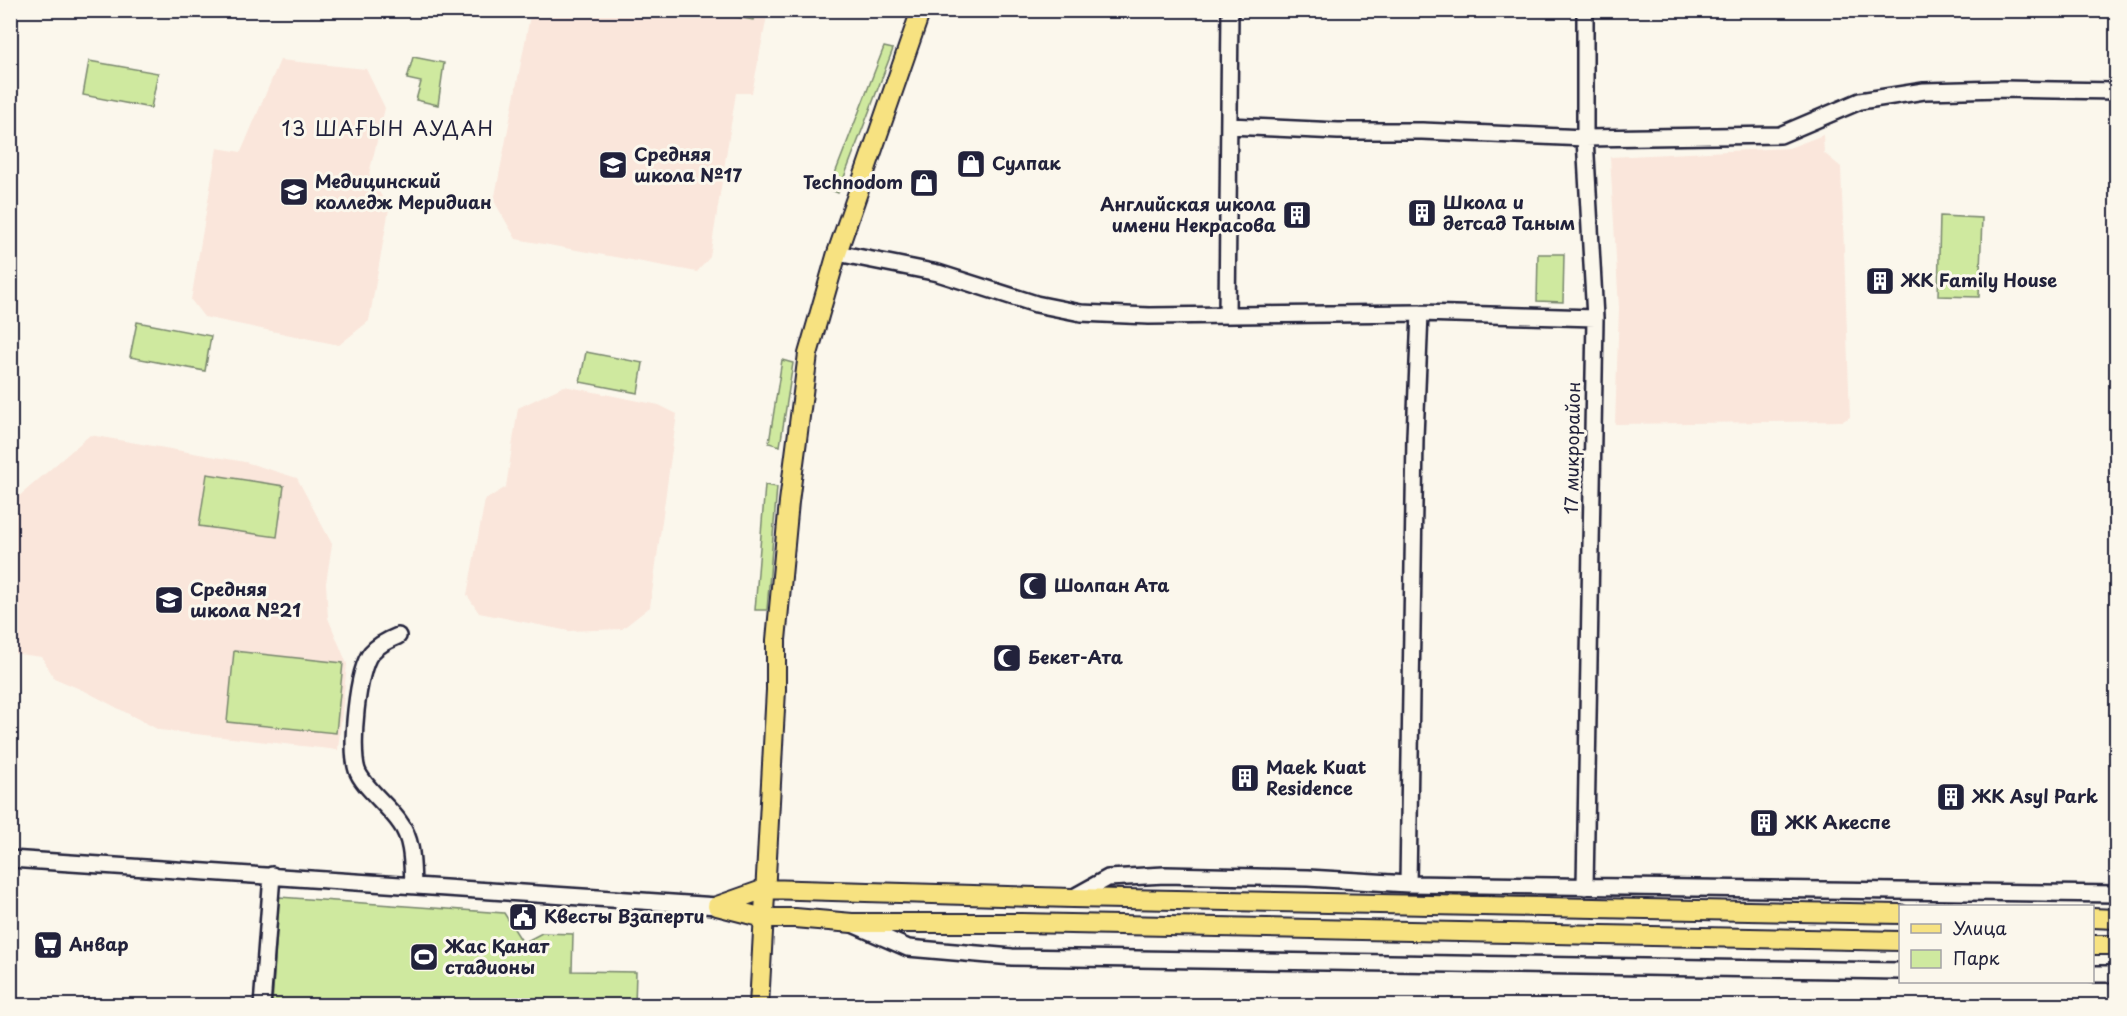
<svg xmlns="http://www.w3.org/2000/svg" width="2127" height="1016" font-family="'Playpen Sans',sans-serif">
	<style>
		.built { fill: #fae6db }
		.green { fill: #cfe99f; stroke: #78866d; stroke-width: 1.5 }
		.lines { fill: none; stroke-linecap: round; stroke-linejoin: round }
		.minor-casing { stroke: #22223b; stroke-width: 20 }
		.major-casing { stroke: #22223b; stroke-width: 22 }
		.minor { stroke: #fbf7ec; stroke-width: 15 }
		.major { stroke: #f7e281; stroke-width: 18 }
		.labels { text-anchor: middle; stroke-width: 6; stroke-linejoin: round; paint-order: stroke }
		.poi-label { font-size: 18px; font-weight: bold; fill: #22223b; stroke: #fbf7ec; text-anchor: start }
		.street-label { font-size: 18px; fill: #22223b; stroke: #fbf7ec }
		.neighbourhood-label { font-size: 20px; letter-spacing: 1.5px; fill: #22223b; stroke: #fbf7ec }
	</style>
	<rect width="100%" height="100%" fill="#fbf7ec"/>
	<filter id="ink" filterUnits="userSpaceOnUse"><feTurbulence type="fractalNoise" baseFrequency=".0167" numOctaves="2"/><feDisplacementMap in="SourceGraphic" scale="12" xChannelSelector="R" yChannelSelector="G"/><feConvolveMatrix kernelMatrix="1 2 1 2 8 2 1 2 1" color-interpolation-filters="sRGB"/></filter>
	<g filter="url(#ink)">
		<path class="built" d="M 531,11 L 768,11 L 752,93 L 736,93 L 710,257 L 697,272 L 516,239 L 494,201 Z
			M 280,60 L 366,69 L 385,108 L 369,174 L 389,209 L 369,321 L 339,345 L 204,317 L 191,300 L 217,148 L 241,152 Z
			M 1823,135 L 1824,153 L 1841,167 L 1850,417 L 1843,421 L 1615,424 L 1619,308 L 1610,157 L 1789,148 Z
			M 564,386 L 659,405 L 677,414 L 650,607 L 622,629 L 569,631 L 479,613 L 467,595 L 485,500 L 506,487 L 518,408 Z
			M 90,435 L 245,462 L 297,478 L 332,544 L 326,583 L 328,618 L 347,664 L 338,750 L 159,730 L 87,692 L 54,678 L 42,657 L 11,653 L 10,533 L 17,498 Z"/>
		<path class="green" d="M 705,11 L 755,11 L 753,20 Z
			M 884,47 L 893,49 L 838,193 L 829,189 Z
			M 413,57 L 444,63 L 438,105 L 416,100 L 421,82 L 407,79 Z
			M 89,61 L 158,73 L 151,108 L 83,95 Z
			M 1940,216 L 1982,218 L 1979,297 L 1938,296 Z
			M 1538,254 L 1564,254 L 1563,302 L 1537,301 Z
			M 137,322 L 211,336 L 205,371 L 130,357 Z
			M 586,352 L 643,363 L 638,393 L 580,382 Z
			M 782,360 L 793,363 L 780,446 L 769,443 Z
			M 207,474 L 284,486 L 277,537 L 199,526 Z
			M 765,485 L 777,487 L 767,610 L 755,610 Z
			M 234,651 L 343,663 L 336,733 L 227,722 Z
			M 279,897 L 504,913 L 523,943 L 542,933 L 573,934 L 572,971 L 636,972 L 635,1005 L 272,1005 Z"/>
		<g class="lines">
			<g class="minor-casing">
				<path id="minor" d="M 1229,126 L 1338,131 L 1422,131 L 1585,138 L 1780,135 L 1860,101 L 1924,91 L 2003,89 L 2116,91
					M 837,253 L 938,273 L 1036,304 L 1081,313 L 1149,316 L 1420,313 L 1595,318
					M 1227,315 L 1230,10
					M 398,636 C 388,640 378,645 371,653 C 357,670 350,748 357,770 C 362,786 390,807 400,823 C 413,840 412,864 413,885
					M 10,859 L 717,906
					M 1408,884 L 1415,437 L 1420,313
					M 1585,887 L 1595,318 L 1585,138 L 1585,10
					M 1072,898 L 1108,878 L 1165,875 L 1308,878 L 1408,884 L 2116,894
					M 855,925 L 908,948 L 1012,957 L 1900,971
					M 2092,974 L 2116,974
					M 262,1006 L 272,875"/>
			</g>
			<g class="major-casing">
				<path id="major" d="M 717,906 L 765,889 L 1072,898 L 1900,914
					M 717,906 L 764,918 L 795,918 L 852,923 L 1022,923 L 1900,941
					M 2092,918 L 2116,919
					M 2092,945 L 2116,945
					M 759,1006 L 776,690 L 776,640 L 789,502 L 808,354 L 837,253 L 921,10"/>
			</g>
			<use href="#minor" class="minor"/>
			<use href="#major" class="major"/>
		</g>
	</g>
	<defs>
		<g id="shop-square" transform="scale(1.5)"><rect x="-9" y="-9" width="18" height="18" rx="4" fill="#22223b" stroke="#fbf7ec"/><path d="M-5-2.5h2.3a2.7 3.5 0 0 1 5.4 0H5L5.5 6h-11ZM-1.5-2.5h3a1.5 2.3 0 0 0-3 0Z" fill="#fff"/></g>
		<g id="school-square" transform="scale(1.5)"><rect x="-9" y="-9" width="18" height="18" rx="4" fill="#22223b" stroke="#fbf7ec"/><path d="M0-5L7-2L0 1L-7-2ZM-4 1L0 2.5L4 1V4Q0 6-4 4Z" fill="#fff"/></g>
		<g id="university-square" transform="scale(1.5)"><rect x="-9" y="-9" width="18" height="18" rx="4" fill="#22223b" stroke="#fbf7ec"/><path d="M0-5L7-2L0 1L-7-2ZM-4 1L0 2.5L4 1V4Q0 6-4 4Z" fill="#fff"/></g>
		<g id="building-square" transform="scale(1.5)"><rect x="-9" y="-9" width="18" height="18" rx="4" fill="#22223b" stroke="#fbf7ec"/><path d="M-4-6H4V6H1V3H-1V6H-4ZM-2.5-4.3h1.7v1.8h-1.7ZM.8-4.3h1.7v1.8H.8ZM-2.5-1h1.7V.8h-1.7ZM.8-1h1.7V.8H.8Z" fill="#fff"/></g>
		<g id="mosque-square" transform="scale(1.5)"><rect x="-9" y="-9" width="18" height="18" rx="4" fill="#22223b" stroke="#fbf7ec"/><path d="M3.5-4.9A6 6 0 1 0 3.5 4.9A5 5 0 1 1 3.5-4.9Z" fill="#fff"/></g>
		<g id="civic-square" transform="scale(1.5)"><rect x="-9" y="-9" width="18" height="18" rx="4" fill="#22223b" stroke="#fbf7ec"/><path d="M-.6-6.5H3V-4.5H.6V-3L4-1V1h2V6H-6V1h2V-1L-.6-3ZM-1.2 2.5V6h2.4V2.5Z" fill="#fff"/></g>
		<g id="supermarket-square" transform="scale(1.5)"><rect x="-9" y="-9" width="18" height="18" rx="4" fill="#22223b" stroke="#fbf7ec"/><path d="M-6-5.5h2.5l.6 2H6L4.5 2H-2.5L-4.4-4H-6ZM-1.5 3.2a1.3 1.3 0 1 0 .1 0ZM3 3.2a1.3 1.3 0 1 0 .1 0Z" fill="#fff"/></g>
		<g id="stadium-square" transform="scale(1.5)"><rect x="-9" y="-9" width="18" height="18" rx="4" fill="#22223b" stroke="#fbf7ec"/><path d="M0-5a6.5 5 0 1 0 0 10a6.5 5 0 1 0 0-10ZM-3.5-1.8h7v3.6h-7Z" fill="#fff"/></g>
	</defs>
	<g fill-rule="evenodd">
		<use href="#shop-square" x="971" y="164"/>
		<use href="#school-square" x="613" y="165"/>
		<use href="#shop-square" x="924" y="183"/>
		<use href="#university-square" x="294" y="192"/>
		<use href="#building-square" x="1422" y="213"/>
		<use href="#building-square" x="1297" y="215"/>
		<use href="#building-square" x="1880" y="281"/>
		<use href="#mosque-square" x="1033" y="586"/>
		<use href="#school-square" x="169" y="600"/>
		<use href="#mosque-square" x="1007" y="658"/>
		<use href="#building-square" x="1245" y="778"/>
		<use href="#building-square" x="1951" y="797"/>
		<use href="#building-square" x="1764" y="823"/>
		<use href="#civic-square" x="523" y="917"/>
		<use href="#supermarket-square" x="48" y="945"/>
		<use href="#stadium-square" x="424" y="957"/>
	</g>
	<g class="labels">
		<g class="poi-label">
			<text x="634" y="161">Средняя<tspan x="634" dy="21">школа №17</tspan></text>
			<text x="992" y="170">Сулпак</text>
			<text x="315" y="188">Медицинский<tspan x="315" dy="21">колледж Меридиан</tspan></text>
			<text x="903" y="189" text-anchor="end">Technodom</text>
			<text x="1443" y="209">Школа и<tspan x="1443" dy="21">детсад Таным</tspan></text>
			<text x="1276" y="211" text-anchor="end">Английская школа<tspan x="1276" dy="21">имени Некрасова</tspan></text>
			<text x="1901" y="287">ЖК Family House</text>
			<text x="1054" y="592">Шолпан Ата</text>
			<text x="190" y="596">Средняя<tspan x="190" dy="21">школа №21</tspan></text>
			<text x="1028" y="664">Бекет-Ата</text>
			<text x="1266" y="774">Maek Kuat<tspan x="1266" dy="21">Residence</tspan></text>
			<text x="1972" y="803">ЖК Asyl Park</text>
			<text x="1785" y="829">ЖК Акеспе</text>
			<text x="544" y="923">Квесты Взаперти</text>
			<text x="69" y="951">Анвар</text>
			<text x="445" y="953">Жас Қанат<tspan x="445" dy="21">стадионы</tspan></text>
		</g>
		<g class="street-label">
			<text transform="translate(1573 448) rotate(-89)" y="6">17 микрорайон</text>
		</g>
		<g class="neighbourhood-label">
			<text x="388" y="136">13 ШАҒЫН АУДАН</text>
		</g>
	</g>
	<rect width="2127" height="1016" fill="none" stroke="#fbf7ec" stroke-width="36"/>
	<rect x="18" y="18" width="2091" height="980" fill="none" stroke="#22223b" stroke-width="2" filter="url(#ink)"/>
	<rect x="1899" y="905" width="195" height="78" fill="#fbf7ec" stroke="#a4a2a5" stroke-width="1.5"/>
	<rect x="1911" y="924" width="30" height="9" fill="#f7e281" stroke="#a4a2a5" stroke-width="1.5"/>
	<text x="1953" y="935" font-size="18" fill="#22223b">Улица</text>
	<rect x="1911" y="950" width="30" height="18" fill="#cfe99f" stroke="#a4a2a5" stroke-width="1.5"/>
	<text x="1953" y="965" font-size="18" fill="#22223b">Парк</text>
</svg>
